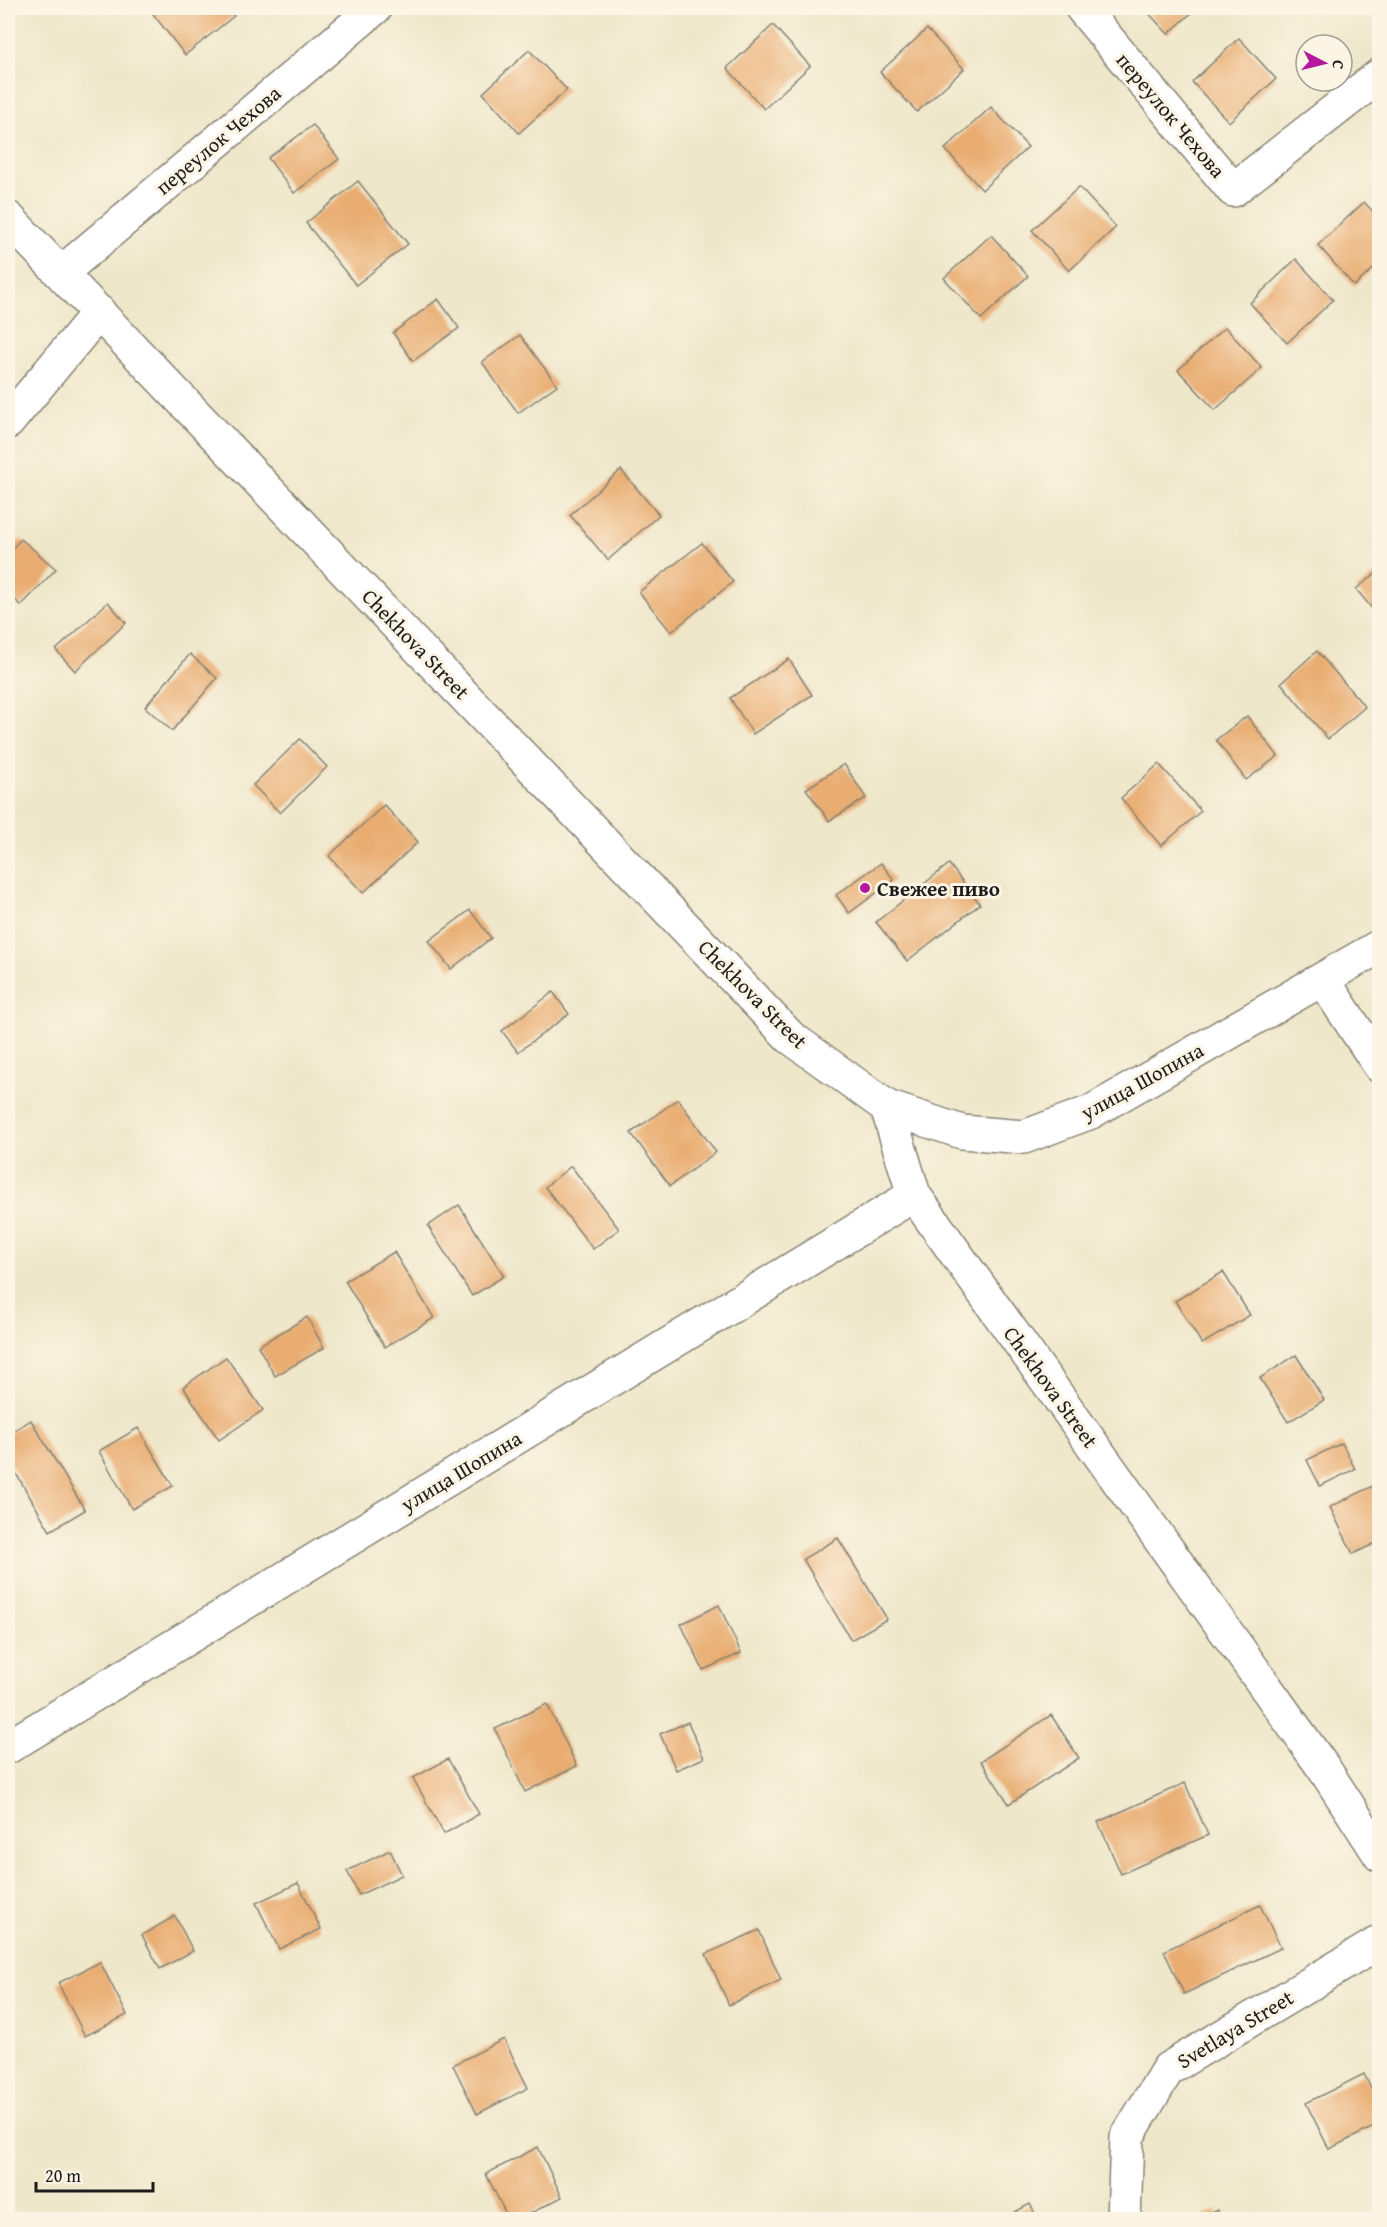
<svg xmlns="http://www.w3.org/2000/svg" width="1387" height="2227" viewBox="0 0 1387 2227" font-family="'Gentium Book Plus',serif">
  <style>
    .building { fill: #e9ad72 }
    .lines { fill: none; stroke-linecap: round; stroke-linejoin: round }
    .minor-casing { stroke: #868273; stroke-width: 36 }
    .major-casing { stroke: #868273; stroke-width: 36 }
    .minor { stroke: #fff; stroke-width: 33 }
    .major { stroke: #fff; stroke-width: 33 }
    .poi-dot { fill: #b5179e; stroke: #fcf5e5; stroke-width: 2 }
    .labels { text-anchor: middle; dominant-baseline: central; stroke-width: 6; stroke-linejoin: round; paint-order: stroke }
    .street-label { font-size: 21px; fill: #1c1c1c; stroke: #fcf5e5 }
    .poi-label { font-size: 21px; font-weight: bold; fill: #1c1c1c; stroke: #fcf5e5; text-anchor: start }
  </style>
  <rect width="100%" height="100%" fill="#fcf5e5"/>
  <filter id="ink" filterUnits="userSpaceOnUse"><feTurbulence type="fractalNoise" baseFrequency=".0167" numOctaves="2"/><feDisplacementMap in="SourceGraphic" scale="12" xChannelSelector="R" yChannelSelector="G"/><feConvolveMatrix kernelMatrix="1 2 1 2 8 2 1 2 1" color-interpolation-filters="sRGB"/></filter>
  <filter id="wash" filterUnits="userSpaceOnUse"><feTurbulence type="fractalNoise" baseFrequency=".008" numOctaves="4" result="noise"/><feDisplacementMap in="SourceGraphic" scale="24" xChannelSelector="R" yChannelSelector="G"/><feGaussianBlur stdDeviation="1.35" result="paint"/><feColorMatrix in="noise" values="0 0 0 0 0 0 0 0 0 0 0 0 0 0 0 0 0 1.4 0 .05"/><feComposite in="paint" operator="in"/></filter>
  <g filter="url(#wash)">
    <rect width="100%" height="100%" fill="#efe7ca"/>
    <g id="blocks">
      <g class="building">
        <path d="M162,8H227L234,16L185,55L153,14Z"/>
        <path d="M1144,8H1197L1168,34Z"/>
        <path d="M773,25L810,66L764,109L727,68Z"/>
        <path d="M927,29L964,69L917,112L880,72Z"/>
        <path d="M1239,38L1276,79L1229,122L1192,82Z"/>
        <path d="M529,50L567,90L519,133L483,93Z"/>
        <path d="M991,107L1028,147L982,190L945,149Z"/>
        <path d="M313,125L339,159L294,193L268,158Z"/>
        <path d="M358,181L408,244L356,285L306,223Z"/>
        <path d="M1079,187L1116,227L1069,271L1032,230Z"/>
        <path d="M1364,202L1380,219V263L1354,286L1318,245Z"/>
        <path d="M991,235L1028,276L981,319L944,278Z"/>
        <path d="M1296,259L1333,300L1287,343L1250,303Z"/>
        <path d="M438,299L459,328L413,361L393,333Z"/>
        <path d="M1225,327L1262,368L1215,410L1178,370Z"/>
        <path d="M520,335L557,385L518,413L482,362Z"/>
        <path d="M621,470L659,515L608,560L570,515Z"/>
        <path d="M21,539L56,569L21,606L8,592V553Z"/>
        <path d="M702,543L733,582L671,632L639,592Z"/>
        <path d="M1380,570V618L1356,589Z"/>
        <path d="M108,602L126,623L75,671L56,650Z"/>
        <path d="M1317,651L1365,707L1328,739L1281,683Z"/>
        <path d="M190,654L217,678L172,731L145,707Z"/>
        <path d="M789,659L812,695L753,734L730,698Z"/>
        <path d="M1247,716L1278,756L1246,780L1216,740Z"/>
        <path d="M300,739L327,767L280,813L253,785Z"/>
        <path d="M844,764L866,798L829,821L806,789Z"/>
        <path d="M1159,764L1201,811L1161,846L1121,798Z"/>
        <path d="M384,805L418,842L363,893L329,856Z"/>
        <path d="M881,863L894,880L849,913L836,895Z"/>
        <path d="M949,864L980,904L907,961L876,922Z"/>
        <path d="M470,910L491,938L451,969L429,941Z"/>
        <path d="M553,992L569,1014L518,1052L502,1031Z"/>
        <path d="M678,1099L716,1152L670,1186L631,1133Z"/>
        <path d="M571,1166L619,1229L593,1249L545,1187Z"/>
        <path d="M459,1205L504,1276L472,1296L428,1226Z"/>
        <path d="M394,1252L434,1318L385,1347L345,1281Z"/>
        <path d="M1223,1272L1250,1315L1202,1344L1175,1301Z"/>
        <path d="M307,1317L324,1348L275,1376L258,1346Z"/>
        <path d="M1296,1355L1324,1400L1288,1422L1260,1378Z"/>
        <path d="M226,1357L263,1410L219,1440L183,1387Z"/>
        <path d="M31,1420L85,1510L50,1531L8,1460V1434Z"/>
        <path d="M138,1428L173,1486L132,1509L99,1451Z"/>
        <path d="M1342,1443L1355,1469L1320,1486L1307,1460Z"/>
        <path d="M1377,1484L1380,1489V1541L1353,1554L1330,1507Z"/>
        <path d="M838,1538L887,1619L851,1640L803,1559Z"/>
        <path d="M719,1605L741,1653L703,1670L681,1624Z"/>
        <path d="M547,1704L577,1766L525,1792L495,1729Z"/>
        <path d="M1051,1715L1079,1758L1009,1804L981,1761Z"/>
        <path d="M688,1722L704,1758L676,1770L660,1734Z"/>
        <path d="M448,1759L479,1814L444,1834L413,1778Z"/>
        <path d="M1185,1783L1208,1835L1121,1874L1098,1822Z"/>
        <path d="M390,1850L402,1875L359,1895L347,1871Z"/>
        <path d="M298,1883L321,1929L279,1949L256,1903Z"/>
        <path d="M1260,1905L1281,1948L1184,1994L1164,1951Z"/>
        <path d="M175,1916L193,1951L160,1969L142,1935Z"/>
        <path d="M759,1930L781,1980L729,2005L706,1954Z"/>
        <path d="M100,1962L127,2015L85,2036L58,1983Z"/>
        <path d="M504,2039L528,2088L477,2114L453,2065Z"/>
        <path d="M1364,2074L1380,2107V2124L1329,2149L1306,2103Z"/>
        <path d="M538,2147L562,2197L518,2220H509L486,2174Z"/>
        <path d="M1030,2204L1038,2220H1000Z"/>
        <path d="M1217,2210L1221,2220H1196Z"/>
      </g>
    </g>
  </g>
  <g filter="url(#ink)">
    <use href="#blocks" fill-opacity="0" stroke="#868273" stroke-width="1.5"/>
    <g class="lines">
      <g class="minor-casing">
        <g id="minor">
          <path d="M1082,8L1233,190L1380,75"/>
          <path d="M61,273L375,8"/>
          <path d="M8,422L99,312"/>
          <path d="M1323,980L1380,1066"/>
          <path d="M887,1107L914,1195L1325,1770L1380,1855"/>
          <path d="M8,1747L914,1195"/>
          <path d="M1124,2220L1127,2137L1168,2069L1380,1942"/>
        </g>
      </g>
      <g class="major-casing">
        <path id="major" d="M8,218L790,1037L887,1107L962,1132L1024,1137L1091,1112L1380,946"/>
      </g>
      <use href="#minor" class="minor"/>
      <use href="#major" class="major"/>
    </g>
  </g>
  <circle class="poi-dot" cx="865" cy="888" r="6"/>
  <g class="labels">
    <g class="street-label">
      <text transform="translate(1171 115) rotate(50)">переулок Чехова</text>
      <text transform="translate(218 140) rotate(-40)">переулок Чехова</text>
      <text transform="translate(416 644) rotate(46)">Chekhova Street</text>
      <text transform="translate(753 994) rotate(45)">Chekhova Street</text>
      <text transform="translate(1142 1081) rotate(-29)">улица Шопина</text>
      <text transform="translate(1051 1387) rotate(54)">Chekhova Street</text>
      <text transform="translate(461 1471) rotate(-31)">улица Шопина</text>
      <text transform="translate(1235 2029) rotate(-31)">Svetlaya Street</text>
    </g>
    <g class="poi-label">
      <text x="877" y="888">Свежее пиво</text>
    </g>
  </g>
  <rect width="1387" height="2227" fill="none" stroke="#fcf5e5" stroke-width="30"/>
  <g transform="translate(1324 63) rotate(97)"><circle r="28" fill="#fcf5e5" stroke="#a29e95" stroke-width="1.5"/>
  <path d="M0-4.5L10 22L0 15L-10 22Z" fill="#b5179e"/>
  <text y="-9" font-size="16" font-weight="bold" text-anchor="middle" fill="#1c1c1c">С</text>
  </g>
  <path d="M36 2182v9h117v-9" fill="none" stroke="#1c1c1c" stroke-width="3"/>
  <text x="45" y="2182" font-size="18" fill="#1c1c1c" stroke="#fcf5e5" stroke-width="4.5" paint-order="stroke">20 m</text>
</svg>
